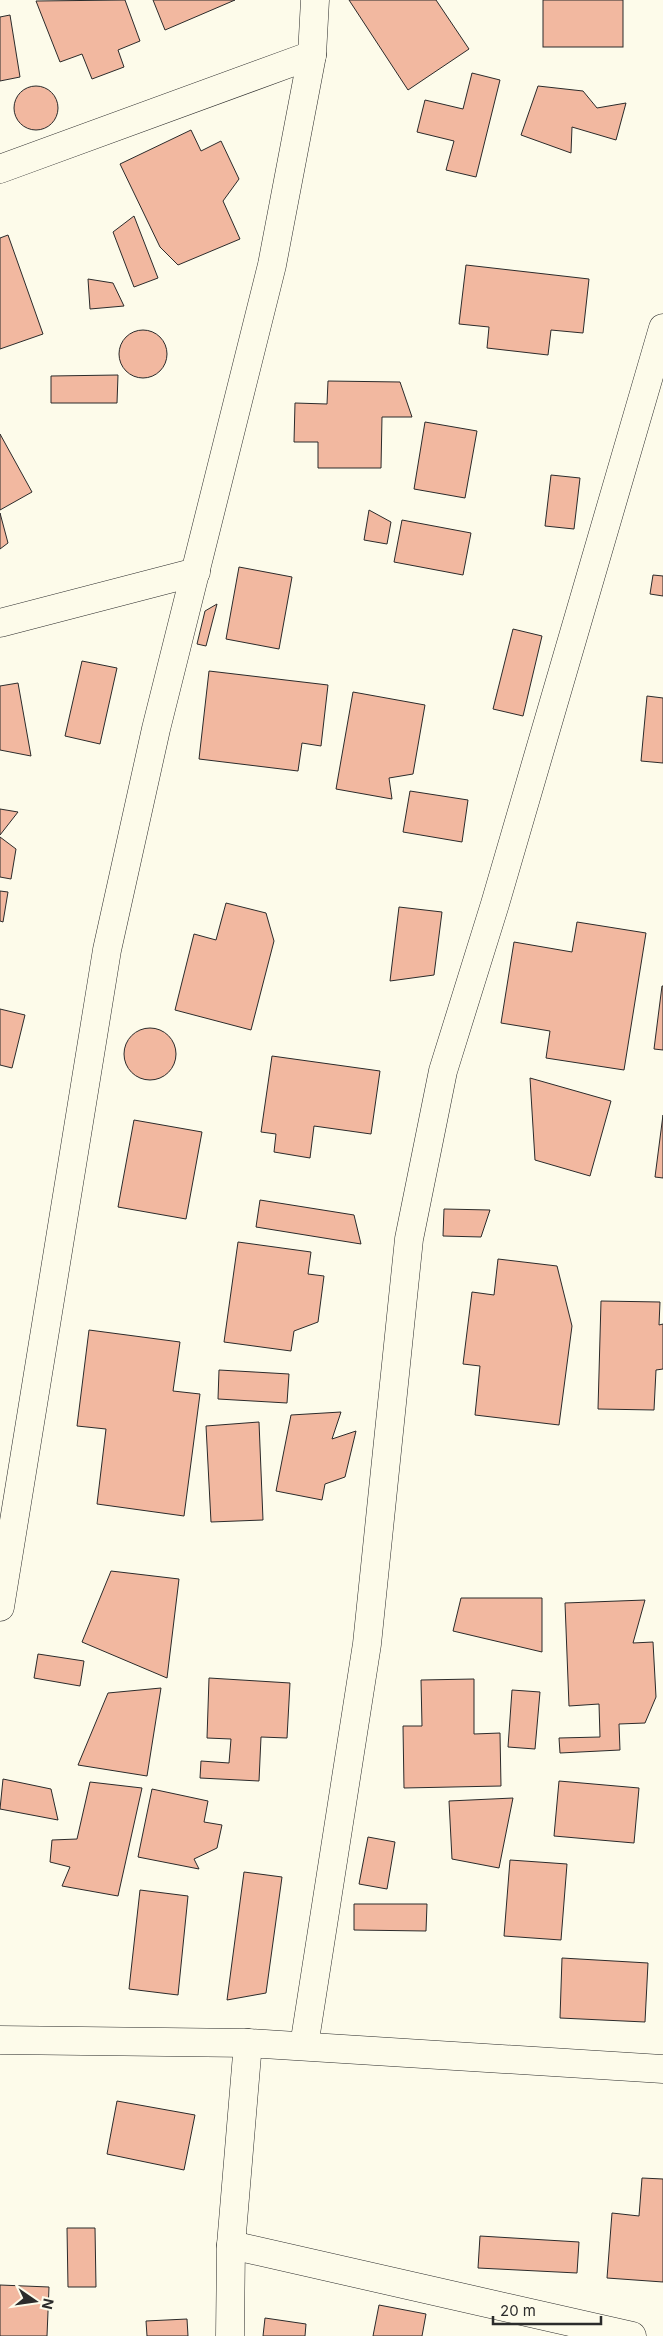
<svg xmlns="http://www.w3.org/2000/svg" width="663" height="2336" viewBox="0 0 663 2336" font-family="Inter,sans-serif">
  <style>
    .building { fill: #f2b8a0; stroke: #2b2b2b }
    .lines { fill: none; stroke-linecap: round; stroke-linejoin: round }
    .street-casing { stroke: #2b2b2b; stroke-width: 29 }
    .street { stroke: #fdfbea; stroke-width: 28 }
  </style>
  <rect width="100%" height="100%" fill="#fdfbea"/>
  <g class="building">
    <path d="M125,0L140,41L118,50L124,67L92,79L82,54L60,62L36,1Z"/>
    <path d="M153,0H235L165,30Z"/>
    <path d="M349,0H436L469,49L408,90Z"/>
    <rect x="543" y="0" width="80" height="47"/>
    <path d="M10,15L20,77L0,81V17Z"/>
    <path d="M472,73L500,80L476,177L446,170L454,141L417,132L425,100L463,109Z"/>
    <circle cx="36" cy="108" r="22"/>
    <path d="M538,86L583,91L597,108L626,103L616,140L572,127L571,153L521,135Z"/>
    <path d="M191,130L201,151L221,141L239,179L223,201L240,239L178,265L160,247L120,164Z"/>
    <path d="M134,216L158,278L134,287L113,232Z"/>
    <path d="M8,235L43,334L0,349V238Z"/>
    <path d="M466,265L589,279L583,333L551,330L548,355L487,348L489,327L459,324Z"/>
    <path d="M88,279L113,283L124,306L90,309Z"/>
    <circle cx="143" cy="354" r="24"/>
    <path d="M118,375L117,403H51V376Z"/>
    <path d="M328,381L400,382L412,417H382L381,468H318V442H294L295,403L327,404Z"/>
    <path d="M425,422L477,431L465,498L414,489Z"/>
    <path d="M0,434L32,492L0,510Z"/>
    <path d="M551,475L580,478L574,529L545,526Z"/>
    <path d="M369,510L391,522L387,544L364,540Z"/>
    <path d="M0,513L8,543L0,549Z"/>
    <path d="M402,520L471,533L463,575L394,562Z"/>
    <path d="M239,567L292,577L279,649L226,639Z"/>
    <path d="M653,575L663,576V596L650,594Z"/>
    <path d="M217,604L206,646L197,644L205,611Z"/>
    <path d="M513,629L542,636L523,716L493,709Z"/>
    <path d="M82,661L117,668L100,744L65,736Z"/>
    <path d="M209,671L328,685L321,746L302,743L298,771L199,759Z"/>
    <path d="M18,683L31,756L0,750V686Z"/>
    <path d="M353,692L425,705L413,774L389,778L392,799L336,789Z"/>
    <path d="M647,696L663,698V763L641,761Z"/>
    <path d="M410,791L468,800L462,842L403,832Z"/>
    <path d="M0,809L18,812L0,835Z"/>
    <path d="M0,837L16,849L11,879L0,877Z"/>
    <path d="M0,891L8,892L3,922L0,921Z"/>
    <path d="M226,903L266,913L274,941L251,1030L175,1010L194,934L216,940Z"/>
    <path d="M399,907L442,912L434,975L390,981Z"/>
    <path d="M577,922L646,933L624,1070L546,1058L550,1031L501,1023L514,942L572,952Z"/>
    <path d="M662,986H663V1050L654,1049Z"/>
    <path d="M0,1009L25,1015L12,1068L0,1065Z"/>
    <circle cx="150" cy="1054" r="26"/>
    <path d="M272,1056L380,1071L371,1134L314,1126L310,1158L274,1152L276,1134L261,1132Z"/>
    <path d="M530,1078L611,1101L590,1176L535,1160Z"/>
    <path d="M663,1115V1178L655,1177Z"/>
    <path d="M134,1120L202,1132L186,1219L118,1207Z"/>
    <path d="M260,1200L354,1215L361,1244L256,1227Z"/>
    <path d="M444,1209L490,1210L481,1237L443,1236Z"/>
    <path d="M238,1242L311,1252L308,1274L324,1276L318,1322L294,1331L291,1351L224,1342Z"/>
    <path d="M498,1259L557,1266L572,1326L559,1425L475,1415L480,1366L463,1364L472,1292L494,1295Z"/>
    <path d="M601,1301L660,1302L659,1325L663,1324V1369L656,1370L654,1410L598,1409Z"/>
    <path d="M89,1330L180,1342L173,1391L200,1394L184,1516L97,1504L106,1429L77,1426Z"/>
    <path d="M219,1370L289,1374L287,1403L218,1399Z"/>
    <path d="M341,1412L332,1439L356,1431L345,1477L325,1484L322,1500L276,1491L291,1415Z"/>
    <path d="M259,1422L263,1520L211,1522L206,1426Z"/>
    <path d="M111,1571L179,1579L167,1678L82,1642Z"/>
    <path d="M461,1598H542V1652L453,1631Z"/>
    <path d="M645,1600L633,1643L653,1642L656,1697L645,1723L619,1724L620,1750L560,1753L559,1738L600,1737L599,1704L569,1706L565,1603Z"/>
    <path d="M38,1654L84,1661L80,1686L34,1678Z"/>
    <path d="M209,1678L290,1683L287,1738L261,1737L259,1781L200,1778L201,1761L229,1763L231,1739L207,1738Z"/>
    <path d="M474,1679V1734L500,1733L501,1786L404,1788L403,1726H422L421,1680Z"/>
    <path d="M161,1688L147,1776L78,1765L108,1693Z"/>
    <path d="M512,1690L540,1692L535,1749L508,1747Z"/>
    <path d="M3,1779L51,1789L58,1820L0,1809Z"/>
    <path d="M559,1781L639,1788L634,1843L554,1836Z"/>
    <path d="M90,1782L142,1788L118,1896L62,1886L70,1867L50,1862L52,1840L77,1839Z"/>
    <path d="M152,1789L208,1801L204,1822L222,1825L217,1848L194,1859L199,1869L138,1857Z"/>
    <path d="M513,1798L499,1868L452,1859L449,1801Z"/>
    <path d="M368,1837L395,1842L387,1889L359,1884Z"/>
    <path d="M510,1860L567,1864L561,1940L504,1936Z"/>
    <path d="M244,1872L282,1877L266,1993L227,2000Z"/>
    <path d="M140,1890L188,1896L178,1995L129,1989Z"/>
    <path d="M354,1904H427L426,1931L354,1930Z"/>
    <path d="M562,1958L648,1963L645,2022L560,2018Z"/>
    <path d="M117,2101L195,2115L184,2170L107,2154Z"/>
    <path d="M642,2178L663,2179V2282L607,2278L612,2213L639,2216Z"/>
    <path d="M67,2228H95L96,2287H68Z"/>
    <path d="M480,2236L579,2242L577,2273L478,2268Z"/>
    <path d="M0,2285L49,2287L47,2336H0Z"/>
    <path d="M379,2305L426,2314L422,2336H373Z"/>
    <path d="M265,2318L306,2324L305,2336H263Z"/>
    <path d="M187,2319L188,2336H147L146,2321Z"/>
  </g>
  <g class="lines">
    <g class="street-casing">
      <g id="street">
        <path d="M0,169L312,55"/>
        <path d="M0,623L196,572"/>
        <path d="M0,1607L107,950L156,729L272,265L312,55L315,0"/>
        <path d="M0,2040L248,2043L663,2069"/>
        <path d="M304,2046L367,1644L409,1239L443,1071L495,904L663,328"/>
        <path d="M231,2245L632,2336"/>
        <path d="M230,2336L231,2245L248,2043"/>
      </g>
    </g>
    <use href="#street" class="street"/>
  </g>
  <g transform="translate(35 2301) rotate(103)" stroke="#fdfbea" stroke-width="4" paint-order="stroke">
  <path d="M0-4L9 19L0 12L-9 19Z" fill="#2b2b2b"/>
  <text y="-8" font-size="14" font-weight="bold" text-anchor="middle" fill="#2b2b2b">N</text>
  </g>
  <path d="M493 2316v8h108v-8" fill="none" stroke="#2b2b2b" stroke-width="2.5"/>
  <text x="500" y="2316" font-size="15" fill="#2b2b2b" stroke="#fdfbea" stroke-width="4" paint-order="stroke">20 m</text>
</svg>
